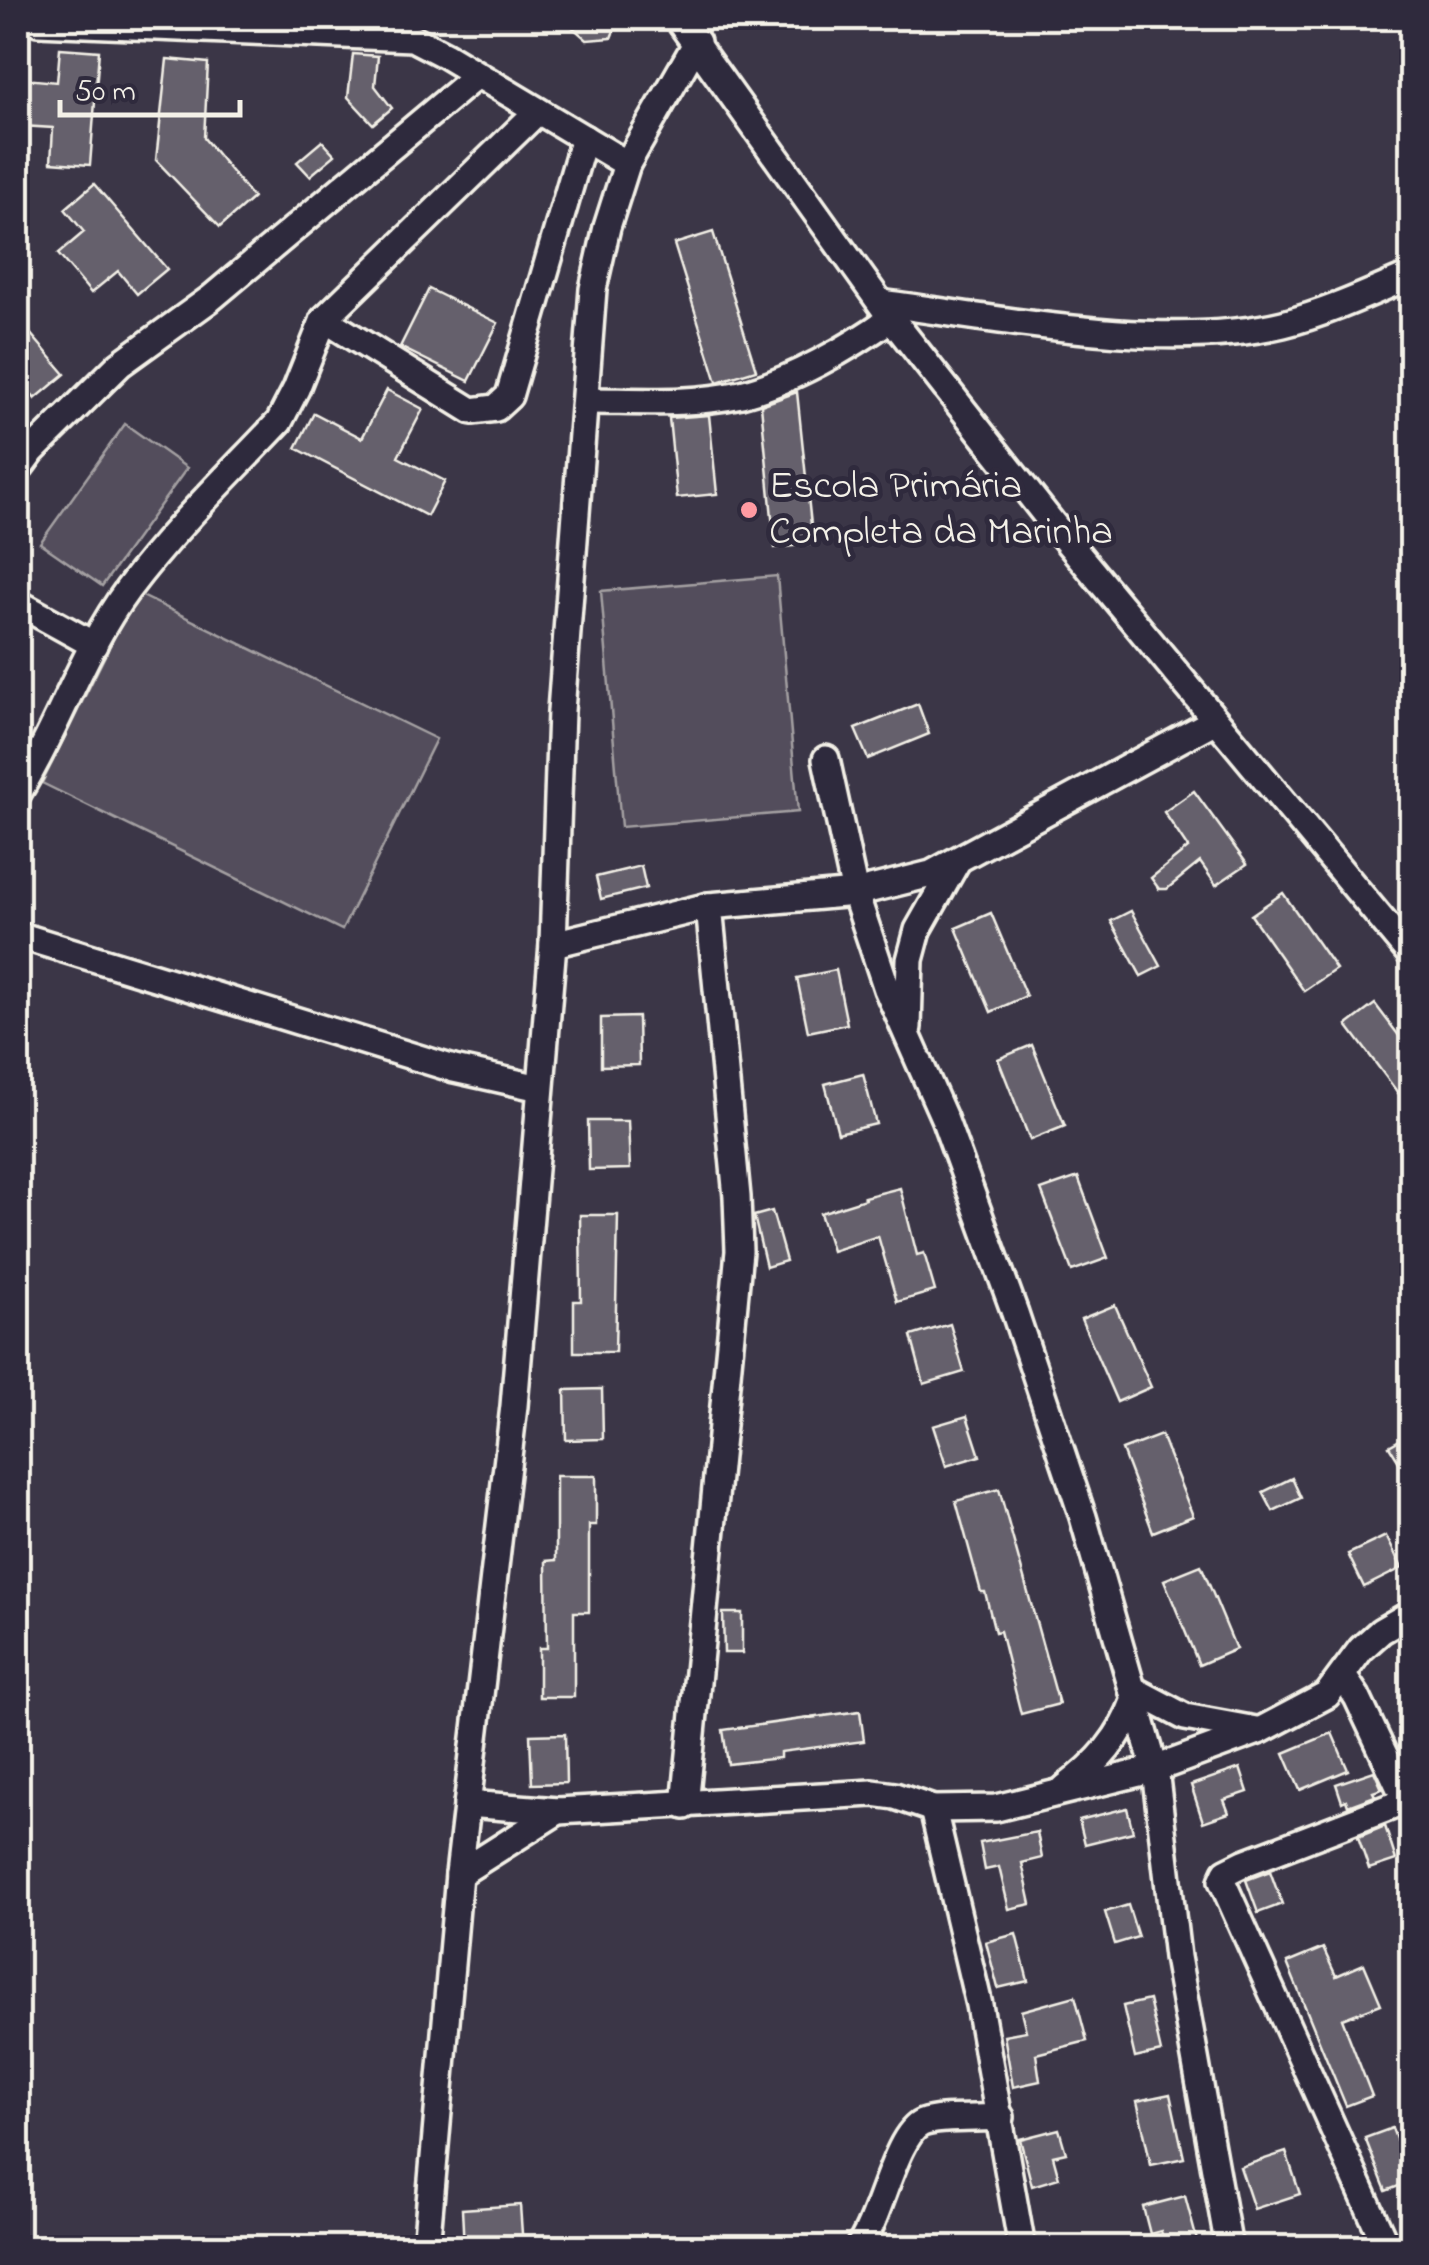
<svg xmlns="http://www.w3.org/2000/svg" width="1429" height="2265" viewBox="0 0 1429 2265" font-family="'Indie Flower',sans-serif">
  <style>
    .green { fill: #534e5c; stroke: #a4a0a2; stroke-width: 2.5 }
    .building { fill: #65616c; stroke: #f4f1e8; stroke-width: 2.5 }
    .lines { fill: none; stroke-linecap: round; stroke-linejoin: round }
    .minor-casing { stroke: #f4f1e8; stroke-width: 32 }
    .minor { stroke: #2f2a3d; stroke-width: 25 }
    .poi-dot { fill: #ff9aa2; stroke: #2f2a3d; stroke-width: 4 }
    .labels { text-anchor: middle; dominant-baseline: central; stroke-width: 10; stroke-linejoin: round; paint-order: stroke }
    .poi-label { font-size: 40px; fill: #f4f1e8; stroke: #2f2a3d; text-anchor: start }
  </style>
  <rect width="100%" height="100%" fill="#3b3647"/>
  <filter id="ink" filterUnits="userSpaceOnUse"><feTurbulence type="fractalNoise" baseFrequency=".01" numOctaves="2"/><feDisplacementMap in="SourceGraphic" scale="20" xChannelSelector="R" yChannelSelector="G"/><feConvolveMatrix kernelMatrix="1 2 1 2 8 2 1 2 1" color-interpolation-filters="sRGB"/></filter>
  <g filter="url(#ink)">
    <g class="green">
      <path d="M125,424L187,468L102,586L40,543Z"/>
      <path d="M777,576L798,812L621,827L601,591Z"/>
      <path d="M136,593L436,739L342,930L42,783Z"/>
    </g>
    <g class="building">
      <path d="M562,18H619L611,38L587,40Z"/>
      <path d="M60,48L99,51L90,165L51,162L53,128L22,126L25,79L57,82Z"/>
      <path d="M353,54L378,56L375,86L392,108L373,124L348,97Z"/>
      <path d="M167,59L208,63L204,138L253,198L220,227L156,160Z"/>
      <path d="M322,141L335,155L310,176L297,162Z"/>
      <path d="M94,184L167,269L137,294L118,271L91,293L58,254L84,232L65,209Z"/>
      <path d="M713,232L756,370L717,382L674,244Z"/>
      <path d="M429,289L498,323L469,381L400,347Z"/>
      <path d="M18,319L65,374L35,399L18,378Z"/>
      <path d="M387,390L423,409L398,457L445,481L427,516L296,448L314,413L362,438Z"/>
      <path d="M797,392L813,544L775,548L761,405Z"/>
      <path d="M709,415L717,494L677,498L669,418Z"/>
      <path d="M918,704L929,734L868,759L855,729Z"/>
      <path d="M1194,791L1247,864L1216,885L1200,862L1167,889H1159L1151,878L1188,848L1164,812Z"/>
      <path d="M641,866L646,888L601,899L596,877Z"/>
      <path d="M1283,893L1336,969L1304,991L1251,915Z"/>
      <path d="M1131,911L1161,966L1141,976L1111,921Z"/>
      <path d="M991,913L1026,996L991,1012L956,928Z"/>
      <path d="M836,970L847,1024L808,1032L797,978Z"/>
      <path d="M1375,1004L1412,1053V1083L1398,1093L1347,1025Z"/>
      <path d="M638,1017L639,1065L601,1066V1018Z"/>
      <path d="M1032,1045L1065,1126L1030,1140L998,1059Z"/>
      <path d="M863,1074L876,1124L838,1133L825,1084Z"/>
      <path d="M588,1121H628L630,1169L589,1170Z"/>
      <path d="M1078,1177L1108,1258L1072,1271L1041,1190Z"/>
      <path d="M900,1188L917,1255L924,1253L935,1291L897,1302L878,1236L832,1251L820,1213L865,1199L864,1197Z"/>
      <path d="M772,1211L786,1261L766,1267L754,1216Z"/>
      <path d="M580,1215H618L615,1352H574V1301H581Z"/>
      <path d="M1115,1305L1151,1387L1117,1402L1081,1319Z"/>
      <path d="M950,1324L964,1372L924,1384L911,1336Z"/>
      <path d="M602,1389L603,1439L566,1440L565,1390Z"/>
      <path d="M967,1416L980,1456L946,1466L933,1426Z"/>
      <path d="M1412,1433V1483L1389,1446Z"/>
      <path d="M1161,1435L1193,1516L1153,1532L1122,1450Z"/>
      <path d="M556,1476H596V1525H589V1612H574V1697H539V1648H547L546,1561L556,1560Z"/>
      <path d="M1292,1478L1301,1498L1273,1511L1263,1492Z"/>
      <path d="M999,1489L1059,1704L1021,1714L1000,1631L995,1632L985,1592H981L956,1501Z"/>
      <path d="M1386,1536L1402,1568L1364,1587L1348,1554Z"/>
      <path d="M1201,1565L1236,1649L1199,1665L1164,1580Z"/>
      <path d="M723,1613H742V1653H724Z"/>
      <path d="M860,1711L864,1741L780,1752V1758L728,1764L723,1730Z"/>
      <path d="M1332,1733L1348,1770L1300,1790L1284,1753Z"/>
      <path d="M565,1734L566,1783L532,1784L530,1735Z"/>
      <path d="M1240,1768L1248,1792L1224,1800L1229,1813L1203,1822L1191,1785Z"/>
      <path d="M1374,1771L1382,1789L1373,1792L1375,1796L1348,1806L1346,1800L1342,1802L1336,1784Z"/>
      <path d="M1127,1808L1133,1832L1085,1844L1079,1820Z"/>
      <path d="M1385,1826L1396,1860L1369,1869L1358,1837Z"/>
      <path d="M1037,1832L1042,1858L1022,1863L1031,1904L1009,1909L999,1867L985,1870L980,1843Z"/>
      <path d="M1270,1871L1282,1904L1258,1913L1246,1880Z"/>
      <path d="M1128,1905L1138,1937L1115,1944L1105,1912Z"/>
      <path d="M1016,1934L1028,1981L998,1988L986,1942Z"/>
      <path d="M1323,1948L1336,1976L1364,1964L1381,2004L1342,2019L1372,2096L1346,2106L1287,1963Z"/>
      <path d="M1075,1996L1087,2041L1036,2054L1040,2081L1013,2087L1004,2035L1026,2031L1021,2011Z"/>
      <path d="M1149,2000L1161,2052L1135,2058L1123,2006Z"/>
      <path d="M1170,2094L1184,2158L1151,2165L1137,2101Z"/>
      <path d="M1392,2128L1412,2181L1386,2191L1365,2138Z"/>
      <path d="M1059,2129L1066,2153L1053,2156L1059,2178L1032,2186L1020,2139Z"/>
      <path d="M1286,2152L1300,2194L1254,2209L1240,2167Z"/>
      <path d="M1185,2196L1199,2248H1166L1161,2231L1150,2234L1143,2207Z"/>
      <path d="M520,2205L523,2248H464L462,2209Z"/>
    </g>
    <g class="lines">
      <g class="minor-casing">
        <g id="minor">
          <path d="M26,18L38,22L412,38L445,55L627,164"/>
          <path d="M677,18L891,318L1056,528L1412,956"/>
          <path d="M881,303C999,319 1168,352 1283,324C1327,313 1370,293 1412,275"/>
          <path d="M324,319L472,411L496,408L509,396L584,138"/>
          <path d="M587,401C638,401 691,405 741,394C790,382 851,347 891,318"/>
          <path d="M18,470L32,451L120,364L210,299L476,76"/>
          <path d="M18,603L94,645"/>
          <path d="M826,759L855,893L887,989L944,1118L1015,1313L1083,1517L1155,1769L1177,1957L1229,2248"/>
          <path d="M18,793C59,727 82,651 128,589C173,529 228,476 279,422L296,389L324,319L538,111"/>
          <path d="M18,935L454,1069L540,1088"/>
          <path d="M553,944L709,906L855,893L931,874L1214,721"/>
          <path d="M908,1027L910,960L918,930L956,863"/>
          <path d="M1343,1676L1357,1697L1412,1814"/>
          <path d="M1132,1689L1185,1717L1256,1730"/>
          <path d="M1065,1788C1098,1763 1121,1738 1135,1699"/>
          <path d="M467,1804L558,1811L873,1793L895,1796L933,1809L996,1808L1155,1769L1261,1730L1327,1695L1361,1649L1381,1631L1412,1613"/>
          <path d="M685,1806L739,1251L737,1197L709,906"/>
          <path d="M933,1809L979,2005L1022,2248"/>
          <path d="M459,1874L558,1811"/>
          <path d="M426,2248L459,1874L514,1406L553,944L561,711L593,289L607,227L627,164L697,42"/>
          <path d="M858,2248C880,2220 895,2135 922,2123C940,2116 980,2119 1001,2117"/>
          <path d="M1387,2248L1222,1881L1226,1872L1244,1863L1406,1801"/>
        </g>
      </g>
      <use href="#minor" class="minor"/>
    </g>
  </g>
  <circle class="poi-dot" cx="749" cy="510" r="10"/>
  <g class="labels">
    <g class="poi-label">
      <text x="769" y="487">Escola Primária<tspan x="769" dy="46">Completa da Marinha</tspan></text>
    </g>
  </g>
  <rect width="1429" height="2265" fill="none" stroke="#2f2a3d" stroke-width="60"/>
  <rect x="30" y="30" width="1369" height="2205" fill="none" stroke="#f4f1e8" stroke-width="4" filter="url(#ink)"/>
  <path d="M60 100v15h180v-15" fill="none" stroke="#f4f1e8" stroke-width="5"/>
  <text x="75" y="100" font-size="30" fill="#f4f1e8" stroke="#2f2a3d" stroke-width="8" paint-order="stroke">50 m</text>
</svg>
